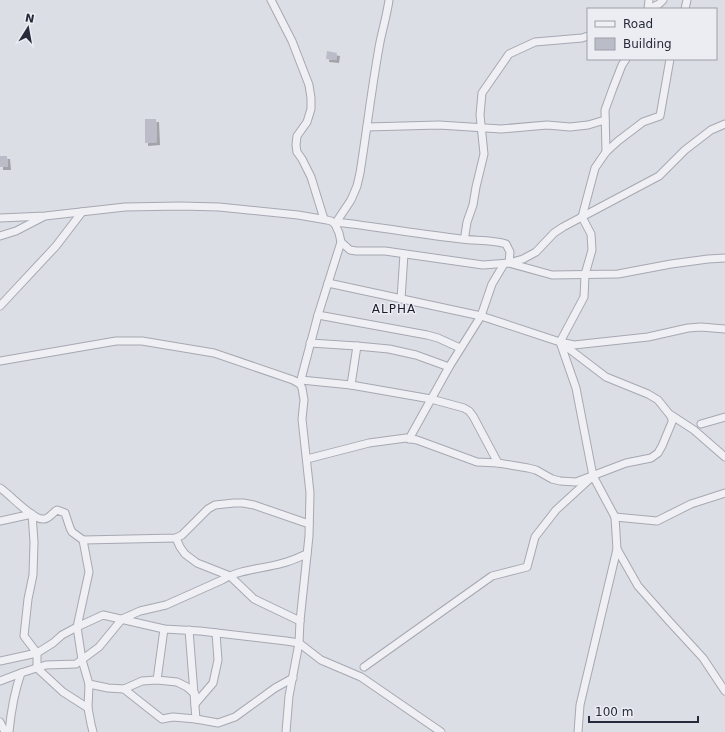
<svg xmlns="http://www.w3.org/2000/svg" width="725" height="732" viewBox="0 0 725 732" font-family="'DejaVu Sans',sans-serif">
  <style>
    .building { fill: #babcc7; filter: url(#shadow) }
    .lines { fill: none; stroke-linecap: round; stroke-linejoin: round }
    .street-casing { stroke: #a6a8b2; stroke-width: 9 }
    .street { stroke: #efeff4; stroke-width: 7 }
    .labels { text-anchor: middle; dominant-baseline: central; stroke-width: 3; stroke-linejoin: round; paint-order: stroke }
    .quarter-label { font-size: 12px; letter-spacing: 1px; fill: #1a1b2b; stroke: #ebedf3 }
  </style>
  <defs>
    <filter id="shadow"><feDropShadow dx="3" dy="3" stdDeviation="0" flood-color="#0004"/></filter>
  </defs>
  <rect width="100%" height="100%" fill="#dcdee5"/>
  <g class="building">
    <path d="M327,51L337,53L336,60L326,59Z"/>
    <path d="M145,119H156L157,142L145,143Z"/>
    <path d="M0,156H7L8,167H0Z"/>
  </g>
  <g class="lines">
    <g class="street-casing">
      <g id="street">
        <path d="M271,0L292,41L309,85L311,98V109L307,122L297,136L296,145L297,152L302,159L311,177L324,219"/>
        <path d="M648,9L649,0"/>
        <path d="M649,9L659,4L663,0"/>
        <path d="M685,9L687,0"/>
        <path d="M367,127L439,125L501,129L547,125L570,127L588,125L605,120"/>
        <path d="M606,152L605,110L613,88L622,65L626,59"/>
        <path d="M0,218L45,216L125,207L181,206L219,207L298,215L327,220L331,221L335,224L339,233L341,242L350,250L356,251H385L483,265L509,263L523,259L536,252L554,233L563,227L659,176L685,150L711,130L725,124"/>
        <path d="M336,222C378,227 419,234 461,239C475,241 492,239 506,244L510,252L509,263L552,275L618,274L671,264L708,259L725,258"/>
        <path d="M335,224L351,200L357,186L360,173C367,129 372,85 380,42C383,28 387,14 389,0"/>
        <path d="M465,235L467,222L473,205L476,187L484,154L480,115L482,93L509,54L535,42L582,38L588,36"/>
        <path d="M0,236L16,231L43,217"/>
        <path d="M586,271L592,250L591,234L582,217L595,168L606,152L618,141L643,122L660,116L670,59"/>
        <path d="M328,283L481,316L560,342L574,345L648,337L688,328L701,327L725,329"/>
        <path d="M401,299L404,254"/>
        <path d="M0,306L56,246L82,212"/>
        <path d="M318,315L427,335L438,338L460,348"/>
        <path d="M310,343L357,346L389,349L416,355L449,367"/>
        <path d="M0,361L116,341H142L214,353L293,380L300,384L302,388L304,400L302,419L310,493L309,536L300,621L299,643L289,696L286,732"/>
        <path d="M301,380L351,385L431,399L464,408L469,411L473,416L498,463"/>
        <path d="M300,383L318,315L341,242"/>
        <path d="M351,385L357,346"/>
        <path d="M671,415L694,430L725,457"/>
        <path d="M701,424L725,417"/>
        <path d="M409,439L449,367L481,316L492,284L504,264"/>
        <path d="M307,459L369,443L406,438L417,440L477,462L498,463L528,468L536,470L552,479L560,481L576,482L626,463L651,458L658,453L662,446L672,422V419L670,415L658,400L648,394L606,377L560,342"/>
        <path d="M0,488C10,494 33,521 44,519C49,519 52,513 57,510L65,513L70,528L72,532L83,540L176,538L182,535L208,509L215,505L234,503H243L254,505L309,524"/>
        <path d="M615,517L657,521L691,504L725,493"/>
        <path d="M0,521L32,514L34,542L33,575L28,599L24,636L37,653V668L63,692L88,708L91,724L93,732"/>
        <path d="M176,538L180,547L185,554L197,563L230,576L254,599L300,621"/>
        <path d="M617,549L638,586L669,621L703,658L725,691"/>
        <path d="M164,629L157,680L177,682L187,687L195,694"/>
        <path d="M189,630L196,719"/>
        <path d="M0,661L37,653L53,643L62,635L77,627L89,572L83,540"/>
        <path d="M364,667L492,576L527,567L535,537L556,510L591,478"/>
        <path d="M293,678L275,688L235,717L218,723L196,719L173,717L162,719L124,689L108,688L89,684L82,660L77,627L103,615L164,629L200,631L286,641L299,643L321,660L361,677L441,732"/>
        <path d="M0,681L21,673"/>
        <path d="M124,689L142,681L157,680"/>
        <path d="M195,704L213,683L218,660L216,633"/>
        <path d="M88,708L89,684"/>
        <path d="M0,722L5,732"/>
        <path d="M9,732C11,711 14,693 21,673L46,665L76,664L99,647L122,619L140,611L166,605L222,580C240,569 263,569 283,563C292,561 299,557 307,554"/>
        <path d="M578,732L580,705L617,549L615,517L593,476L576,388L560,342L584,297L585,275"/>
      </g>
    </g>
    <use href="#street" class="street"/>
  </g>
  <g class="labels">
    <g class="quarter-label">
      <text x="394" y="309">ALPHA</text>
    </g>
  </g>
  <rect x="587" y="8" width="130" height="52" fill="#ebedf3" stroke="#9d9fa9"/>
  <rect x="595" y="21" width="20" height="6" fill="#efeff4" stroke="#9d9fa9"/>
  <text x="623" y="28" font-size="12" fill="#272a3a">Road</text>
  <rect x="595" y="38" width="20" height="12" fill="#babcc7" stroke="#9d9fa9"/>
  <text x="623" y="48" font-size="12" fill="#272a3a">Building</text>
  <g transform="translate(28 28) rotate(11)" stroke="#ebedf3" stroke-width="3" paint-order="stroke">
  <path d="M0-3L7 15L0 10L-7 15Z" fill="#272a3a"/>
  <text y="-6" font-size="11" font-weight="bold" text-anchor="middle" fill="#272a3a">N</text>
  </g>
  <path d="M589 716v6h109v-6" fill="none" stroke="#272a3a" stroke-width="2"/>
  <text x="595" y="716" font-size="12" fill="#272a3a" stroke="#ebedf3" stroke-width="3" paint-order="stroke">100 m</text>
</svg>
